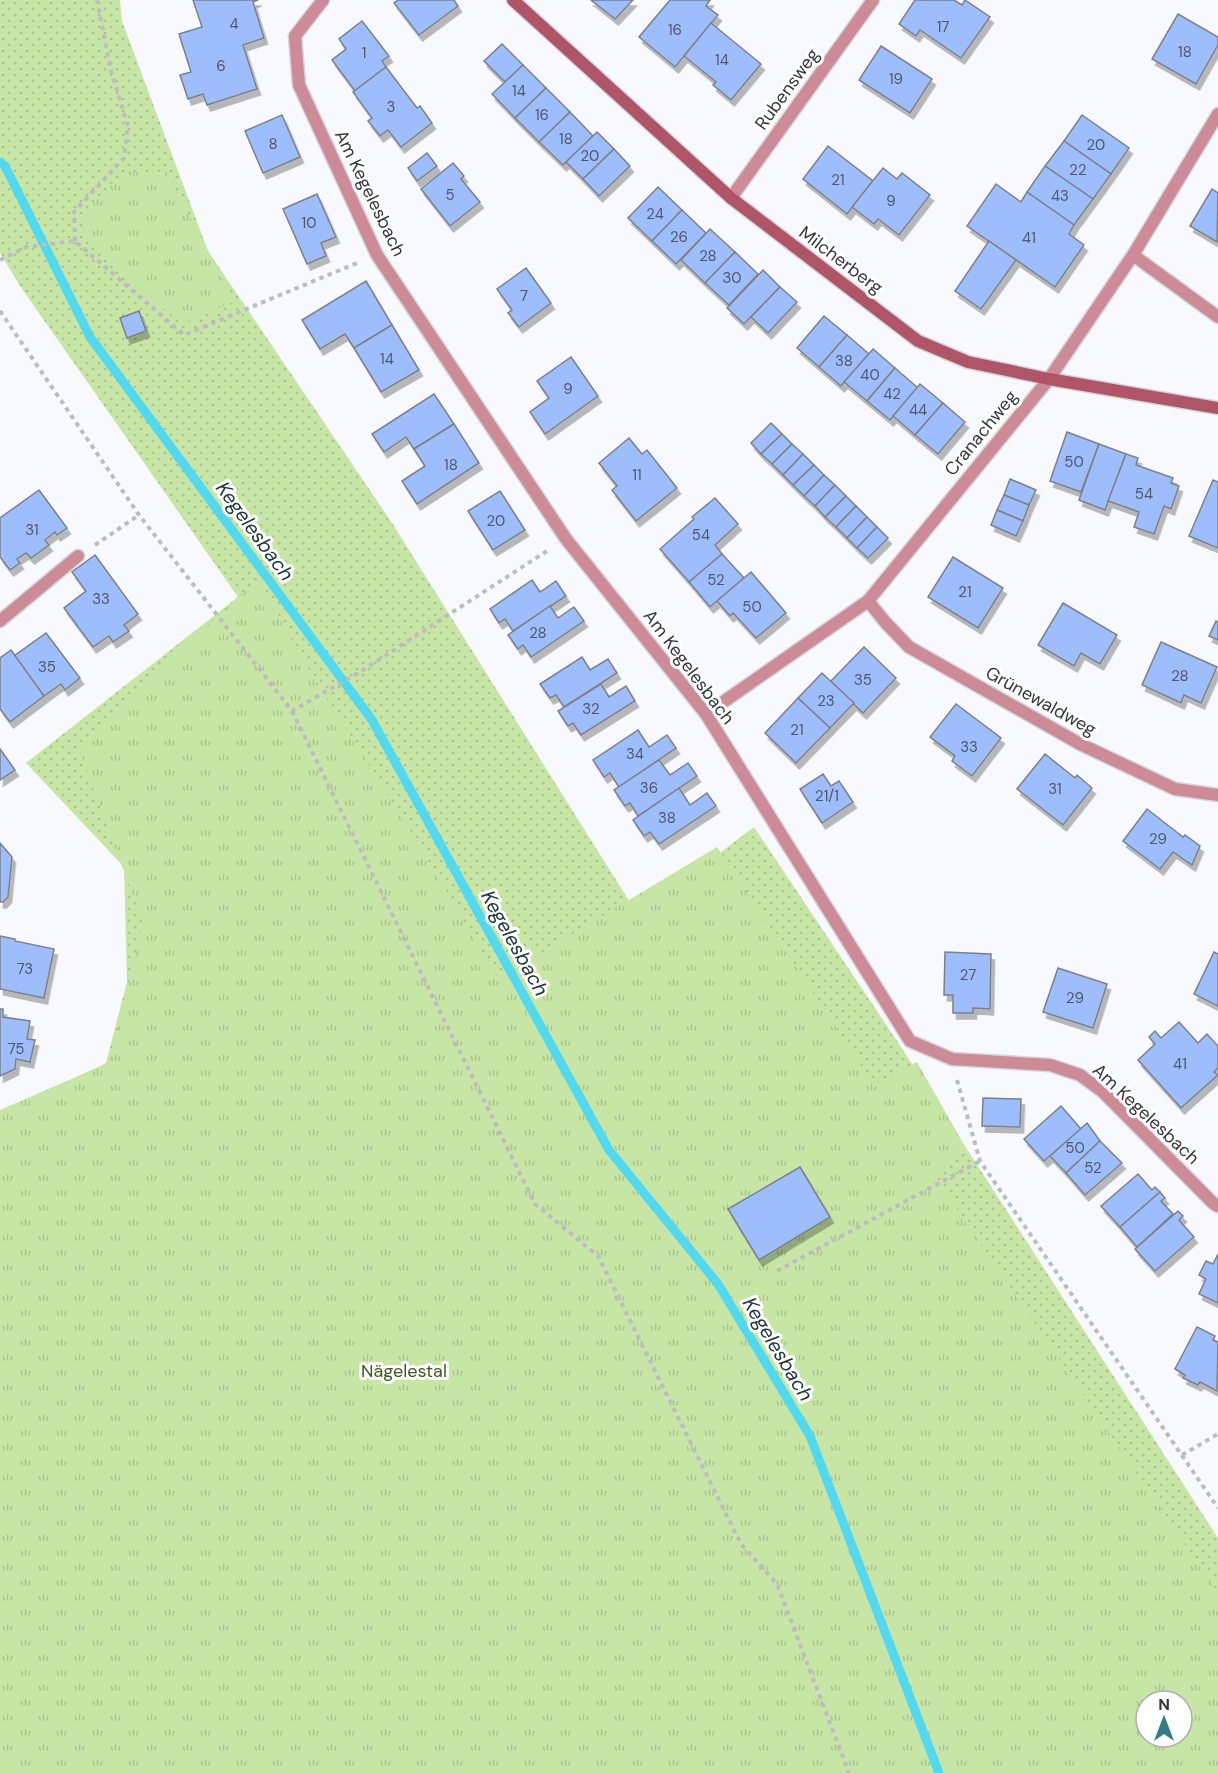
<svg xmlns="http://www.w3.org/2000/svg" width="1218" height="1773" viewBox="0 0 1218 1773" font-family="'DM Sans',sans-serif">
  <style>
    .grass { fill: url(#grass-dots); fill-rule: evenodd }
    .park { fill: url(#park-tufts); fill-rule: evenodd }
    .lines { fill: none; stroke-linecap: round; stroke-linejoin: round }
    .stream { stroke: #52d9f0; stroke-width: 9 }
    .building { fill: #9ebdfc; stroke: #7d8087; stroke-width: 1.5; filter: url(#shadow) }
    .street-casing { stroke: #d4d6db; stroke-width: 15 }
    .secondary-casing { stroke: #d4d6db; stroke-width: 15 }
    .path { stroke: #bbbdc2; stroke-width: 4; stroke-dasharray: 4.5 4.5; stroke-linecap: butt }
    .street { stroke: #cc8b96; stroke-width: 12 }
    .secondary { stroke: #b05467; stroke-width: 12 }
    .labels { text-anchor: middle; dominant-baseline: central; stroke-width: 6; stroke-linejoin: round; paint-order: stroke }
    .number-label { font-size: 15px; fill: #4e586a }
    .street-label { font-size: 18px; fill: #343639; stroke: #fff }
    .park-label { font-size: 18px; fill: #41591f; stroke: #fff }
    .water-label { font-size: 20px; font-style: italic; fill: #20373c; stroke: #fff }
  </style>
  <defs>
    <pattern id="grass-dots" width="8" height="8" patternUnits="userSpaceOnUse" patternTransform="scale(1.5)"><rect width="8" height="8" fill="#c7e5a5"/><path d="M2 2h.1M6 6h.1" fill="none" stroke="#acc58f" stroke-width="1.8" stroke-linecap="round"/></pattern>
    <pattern id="park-tufts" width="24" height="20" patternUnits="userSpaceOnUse" patternTransform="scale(1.5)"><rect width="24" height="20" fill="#c7e5a5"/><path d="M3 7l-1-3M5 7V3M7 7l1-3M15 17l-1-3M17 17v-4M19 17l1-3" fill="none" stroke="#acc58f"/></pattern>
    <filter id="shadow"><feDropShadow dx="3.5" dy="6" stdDeviation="0" flood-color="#0004"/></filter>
  </defs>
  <rect width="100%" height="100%" fill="#f7f9fe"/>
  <path class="grass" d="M0,0H120L122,21L208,251L392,523L638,915L754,827L903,1050L1218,1538V1773H791L0,1117L106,1063L127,982L124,867L26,763L238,597L20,286L0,253ZM1146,1701H1182V1737H1146Z"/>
  <g class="park">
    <path d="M125,172H166L235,301L182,324L86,240V210Z"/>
    <path d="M258,578L303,660L408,827L498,979L717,847L874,1085L917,1062L967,1150L936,1178L1218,1593V1773H0V1110L110,1062L143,923L78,747ZM1146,1701H1182V1737H1146Z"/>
  </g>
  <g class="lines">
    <path class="stream" d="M0,162L5,166L90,337L372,720L609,1150L718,1284L810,1436L939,1773"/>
  </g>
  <g class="building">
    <path d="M193,0H258L253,2L264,38L243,45L257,89L207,105L203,94L188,99L180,75L191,72L179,34L202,27Z"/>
    <path d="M398,0H454L458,6L419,35L394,3Z"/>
    <path d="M591,0H633L615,19Z"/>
    <path d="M670,0H710L706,6L718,15L675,67L639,37Z"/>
    <path d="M915,0H954L962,5L965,0L990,17L961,58L920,30L916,36L899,24Z"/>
    <path d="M1178,14L1218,37V45L1196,84L1152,59Z"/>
    <path d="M362,21L389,56L382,61L386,67L355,91L332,60L346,49L339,39Z"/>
    <path d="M711,23L761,64L731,100L713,85L716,82L684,56Z"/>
    <path d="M502,44L523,65L505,82L484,61Z"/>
    <path d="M881,46L932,79L910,113L859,80Z"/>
    <path d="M523,65L546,88L515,118L492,94Z"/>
    <path d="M386,67L417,108L420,106L432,123L401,147L388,130L380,136L368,121L372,118L353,92Z"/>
    <path d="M546,88L570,112L539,142L515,118Z"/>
    <path d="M570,112L593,136L563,165L539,142Z"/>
    <path d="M282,115L300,157L263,173L245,131Z"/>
    <path d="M1082,115L1129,148L1111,174L1064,141Z"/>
    <path d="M597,132L614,149L583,179L566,162Z"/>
    <path d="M1064,141L1111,174L1093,199L1045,166Z"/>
    <path d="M828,146L873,181L847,214L803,179Z"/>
    <path d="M614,149L630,166L599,196L583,179Z"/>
    <path d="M427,153L437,166L417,181L408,168Z"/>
    <path d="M453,163L464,176L461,179L480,202L450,226L421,189Z"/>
    <path d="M1045,166L1093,199L1074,225L1027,192Z"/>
    <path d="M883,168L897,179L902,173L930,195L899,235L878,219L874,224L852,207Z"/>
    <path d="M996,184L1021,202L1027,192L1074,225L1069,234L1084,245L1055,287L967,226Z"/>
    <path d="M658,187L682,210L652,241L628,218Z"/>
    <path d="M1212,189L1218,193L1217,242L1190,226Z"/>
    <path d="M317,194L336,237L321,243L326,256L307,264L283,209Z"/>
    <path d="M682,210L706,233L676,264L652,241Z"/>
    <path d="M710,229L735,252L705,283L681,260Z"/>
    <path d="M989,241L1016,260L981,309L955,291Z"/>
    <path d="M735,252L758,274L729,305L705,283Z"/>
    <path d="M526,268L551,303L519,327L508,313L512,310L497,289Z"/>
    <path d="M763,270L780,287L744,324L727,308Z"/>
    <path d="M366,281L392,325L354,348L345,334L320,349L302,320Z"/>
    <path d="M780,287L797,302L768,333L751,317Z"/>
    <path d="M139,311L146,331L127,338L120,318Z"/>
    <path d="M824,316L847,335L819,367L797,348Z"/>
    <path d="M392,325L419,370L381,392L354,348Z"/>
    <path d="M847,335L869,354L841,386L819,367Z"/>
    <path d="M873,349L895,368L867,401L844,382Z"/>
    <path d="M571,357L598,396L545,434L530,412L549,398L537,381Z"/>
    <path d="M895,368L918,388L890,420L867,401Z"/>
    <path d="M920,384L943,403L915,435L893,416Z"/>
    <path d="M434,394L454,424L414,449L406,437L384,452L372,434Z"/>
    <path d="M943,403L965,422L938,454L915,435Z"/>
    <path d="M771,423L782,434L761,454L751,443Z"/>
    <path d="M454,424L479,463L417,504L402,481L425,466L414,449Z"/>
    <path d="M1067,432L1099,444L1081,492L1050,481Z"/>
    <path d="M782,434L792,444L772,464L761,454Z"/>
    <path d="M629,438L642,454L647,450L677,488L636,521L612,490L617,486L599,463Z"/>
    <path d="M792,444L803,454L783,475L772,464Z"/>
    <path d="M1099,444L1126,454L1105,510L1079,500Z"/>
    <path d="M803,454L814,465L793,485L783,475Z"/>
    <path d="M1126,454L1138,458L1136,465L1173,478L1171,483L1179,486L1171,509L1164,506L1154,534L1134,527L1139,512L1108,501Z"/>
    <path d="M814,465L824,475L804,496L793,485Z"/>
    <path d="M824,475L835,485L815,506L804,496Z"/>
    <path d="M1010,479L1036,490L1029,505L1004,495Z"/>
    <path d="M1213,480L1218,482V548L1189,536Z"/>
    <path d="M835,485L846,496L825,517L815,506Z"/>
    <path d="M39,490L67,528L57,535L55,532L45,540L49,545L31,558L26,553L17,559L20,563L10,570L0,557V518Z"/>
    <path d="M500,491L525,530L493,550L468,511Z"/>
    <path d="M1004,495L1029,505L1023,521L997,510Z"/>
    <path d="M846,496L856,506L836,527L825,517Z"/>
    <path d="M715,498L738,524L715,545L722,554L689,582L660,549L694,519L692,517Z"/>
    <path d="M856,506L867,517L847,538L836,527Z"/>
    <path d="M997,510L1023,521L1016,536L991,525Z"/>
    <path d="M867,517L877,527L857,548L847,538Z"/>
    <path d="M877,527L888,538L868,558L857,548Z"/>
    <path d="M722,554L744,578L710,607L689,582Z"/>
    <path d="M95,555L138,614L124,625L129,631L113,642L109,636L93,647L64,608L86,591L72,572Z"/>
    <path d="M953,557L1003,588L978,628L928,597Z"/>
    <path d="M751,572L786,613L756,638L733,613L730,616L717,601Z"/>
    <path d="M532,580L540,592L556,581L566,596L513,631L505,619L499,623L490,609Z"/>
    <path d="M1063,603L1117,635L1100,664L1081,653L1074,666L1038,645Z"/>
    <path d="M550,606L558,618L574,607L584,621L531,657L523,645L518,649L508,635Z"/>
    <path d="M1216,621L1218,622V640L1209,636Z"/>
    <path d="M46,633L80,678L65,690L61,684L44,696L14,656Z"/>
    <path d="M1161,642L1217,667L1201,703L1184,695L1181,703L1142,685Z"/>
    <path d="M864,647L896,678L863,713L830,682Z"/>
    <path d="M11,650L44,696L10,722L0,709V658Z"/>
    <path d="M582,657L590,670L608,659L617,673L564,707L556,695L550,698L540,684Z"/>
    <path d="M822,673L854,703L830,728L798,698Z"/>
    <path d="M601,684L609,697L626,686L635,701L581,735L573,723L568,726L558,711Z"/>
    <path d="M798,698L830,728L796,763L765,733Z"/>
    <path d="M956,704L1001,738L972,776L952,761L955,756L930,737Z"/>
    <path d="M638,730L649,747L667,735L676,748L619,787L610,773L604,777L593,760Z"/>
    <path d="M0,749L15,770L0,780Z"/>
    <path d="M1045,754L1075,778L1077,775L1092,788L1063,825L1017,789Z"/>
    <path d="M659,760L670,775L688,763L697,776L638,816L630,803L625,806L614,790Z"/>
    <path d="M823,774L831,786L839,781L853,802L822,823L800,789Z"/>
    <path d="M679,788L690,805L707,793L716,806L659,844L650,832L644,836L633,820Z"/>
    <path d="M1147,809L1183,837L1185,835L1200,846L1192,865L1173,852L1160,869L1123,841Z"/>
    <path d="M0,843L12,857L8,897L3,902H0Z"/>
    <path d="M0,936L15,939V941L54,949L44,998L0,989Z"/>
    <path d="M945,952L991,954L990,1009L973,1008V1013H953V995H944Z"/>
    <path d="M1214,952L1218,954V1006L1194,994Z"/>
    <path d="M1058,968L1107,984L1093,1028L1043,1012Z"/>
    <path d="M0,1009H3V1017L30,1021L27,1039L35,1040L30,1062L16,1059L15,1069L0,1076Z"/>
    <path d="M1179,1022L1198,1043L1207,1034L1218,1046V1068L1214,1072L1218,1075L1181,1108L1138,1060L1155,1044L1149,1037L1155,1031L1161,1038Z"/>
    <path d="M983,1098L1021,1099L1020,1127L982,1126Z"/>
    <path d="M1061,1106L1081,1129L1044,1161L1024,1139Z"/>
    <path d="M1087,1123L1100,1141L1066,1173L1050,1156Z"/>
    <path d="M1100,1141L1122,1163L1085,1195L1066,1173Z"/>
    <path d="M800,1167L830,1217L759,1260L728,1209Z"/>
    <path d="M1138,1174L1152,1190L1155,1187L1160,1192L1120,1227L1101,1206Z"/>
    <path d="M1160,1192L1165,1198L1161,1201L1173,1214L1137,1247L1120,1227Z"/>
    <path d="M1178,1211L1183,1216L1179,1220L1194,1237L1155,1271L1135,1249Z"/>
    <path d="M1218,1254V1303L1199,1294L1206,1279L1199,1275L1206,1261L1213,1264Z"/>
    <path d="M1197,1327L1215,1336L1213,1340L1218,1342L1217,1391L1200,1382L1198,1385L1183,1378L1185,1375L1175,1369Z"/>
  </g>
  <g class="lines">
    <g class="street-casing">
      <g id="street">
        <path d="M323,0L295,36L299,85L377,255L566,539L706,714L910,1041L952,1059L1050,1065L1080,1075L1103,1092L1213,1203L1218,1206"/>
        <path d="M731,198L873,0"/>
        <path d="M1133,255L1218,317"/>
        <path d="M868,601L886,623L909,647L1080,744L1175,789L1218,795"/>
        <path d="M0,621L78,556"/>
        <path d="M706,714L868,601L1049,379L1133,255L1218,114"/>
      </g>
    </g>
    <g class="secondary-casing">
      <path id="secondary" d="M513,0L731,198L918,341L968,362L1049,379L1218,408"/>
    </g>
    <g class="path">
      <path d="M75,241L74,212L124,158L128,126L111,71L97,0"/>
      <path d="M0,260L26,247L75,241L184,335L357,263"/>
      <path d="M0,311L139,515L292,711L360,672L547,551"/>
      <path d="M95,545L139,515"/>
      <path d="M292,711L535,1204L598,1256L741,1544L777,1584L849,1773"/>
      <path d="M957,1080L980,1161L1218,1508"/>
      <path d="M777,1271L980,1161"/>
      <path d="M1182,1455L1218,1434"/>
    </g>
    <use href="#street" class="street"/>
    <use href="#secondary" class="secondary"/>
  </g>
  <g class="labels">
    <g class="number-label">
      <text x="234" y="24">4</text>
      <text x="943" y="27">17</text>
      <text x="675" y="30">16</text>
      <text x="1185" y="52">18</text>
      <text x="364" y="53">1</text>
      <text x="722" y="60">14</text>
      <text x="221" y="66">6</text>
      <text x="896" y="79">19</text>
      <text x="519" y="91">14</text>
      <text x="391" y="107">3</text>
      <text x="542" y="115">16</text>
      <text x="566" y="139">18</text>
      <text x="273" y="144">8</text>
      <text x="1096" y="145">20</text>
      <text x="590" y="156">20</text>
      <text x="1078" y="170">22</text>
      <text x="838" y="180">21</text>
      <text x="450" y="195">5</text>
      <text x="1060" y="196">43</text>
      <text x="891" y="201">9</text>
      <text x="655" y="214">24</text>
      <text x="309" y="223">10</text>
      <text x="679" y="237">26</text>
      <text x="1029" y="238">41</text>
      <text x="708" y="256">28</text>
      <text x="732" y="278">30</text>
      <text x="524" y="296">7</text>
      <text x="387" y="359">14</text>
      <text x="844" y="361">38</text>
      <text x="870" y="375">40</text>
      <text x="568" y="389">9</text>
      <text x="892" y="394">42</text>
      <text x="918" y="410">44</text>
      <text x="1074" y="462">50</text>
      <text x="451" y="465">18</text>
      <text x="637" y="475">11</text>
      <text x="1144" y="494">54</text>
      <text x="496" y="521">20</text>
      <text x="32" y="530">31</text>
      <text x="701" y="535">54</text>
      <text x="716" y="580">52</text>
      <text x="965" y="592">21</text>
      <text x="101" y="599">33</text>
      <text x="752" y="607">50</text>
      <text x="538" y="633">28</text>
      <text x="47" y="667">35</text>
      <text x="1180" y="676">28</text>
      <text x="863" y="680">35</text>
      <text x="826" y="701">23</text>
      <text x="591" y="709">32</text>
      <text x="797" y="730">21</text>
      <text x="969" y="747">33</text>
      <text x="635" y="754">34</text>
      <text x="649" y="788">36</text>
      <text x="1055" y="789">31</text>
      <text x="827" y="796">21/1</text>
      <text x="667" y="818">38</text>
      <text x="1158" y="839">29</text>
      <text x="25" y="969">73</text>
      <text x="968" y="975">27</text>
      <text x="1075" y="998">29</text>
      <text x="16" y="1049">75</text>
      <text x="1180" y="1064">41</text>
      <text x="1075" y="1148">50</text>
      <text x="1093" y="1168">52</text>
    </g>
    <g class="street-label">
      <text transform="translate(787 89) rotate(-54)">Rubensweg</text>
      <text transform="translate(370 193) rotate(64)">Am Kegelesbach</text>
      <text transform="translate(841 260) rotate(37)">Milcherberg</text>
      <text transform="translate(981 433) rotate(-51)">Cranachweg</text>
      <text transform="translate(689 667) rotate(53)">Am Kegelesbach</text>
      <text transform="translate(1041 701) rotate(29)">Grünewaldweg</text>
      <text transform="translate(1146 1114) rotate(43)">Am Kegelesbach</text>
    </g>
    <g class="park-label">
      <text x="404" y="1371">Nägelestal</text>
    </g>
    <g class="water-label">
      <text transform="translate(255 531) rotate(54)">Kegelesbach</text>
      <text transform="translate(515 943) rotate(61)">Kegelesbach</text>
      <text transform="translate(778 1349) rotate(59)">Kegelesbach</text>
    </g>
  </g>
  <g transform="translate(1164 1719)"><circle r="28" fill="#ffffff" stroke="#aeafb0" stroke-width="1.5"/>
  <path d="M0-4.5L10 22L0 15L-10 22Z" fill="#357b87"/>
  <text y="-9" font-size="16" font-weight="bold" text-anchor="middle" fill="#343639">N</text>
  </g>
</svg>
